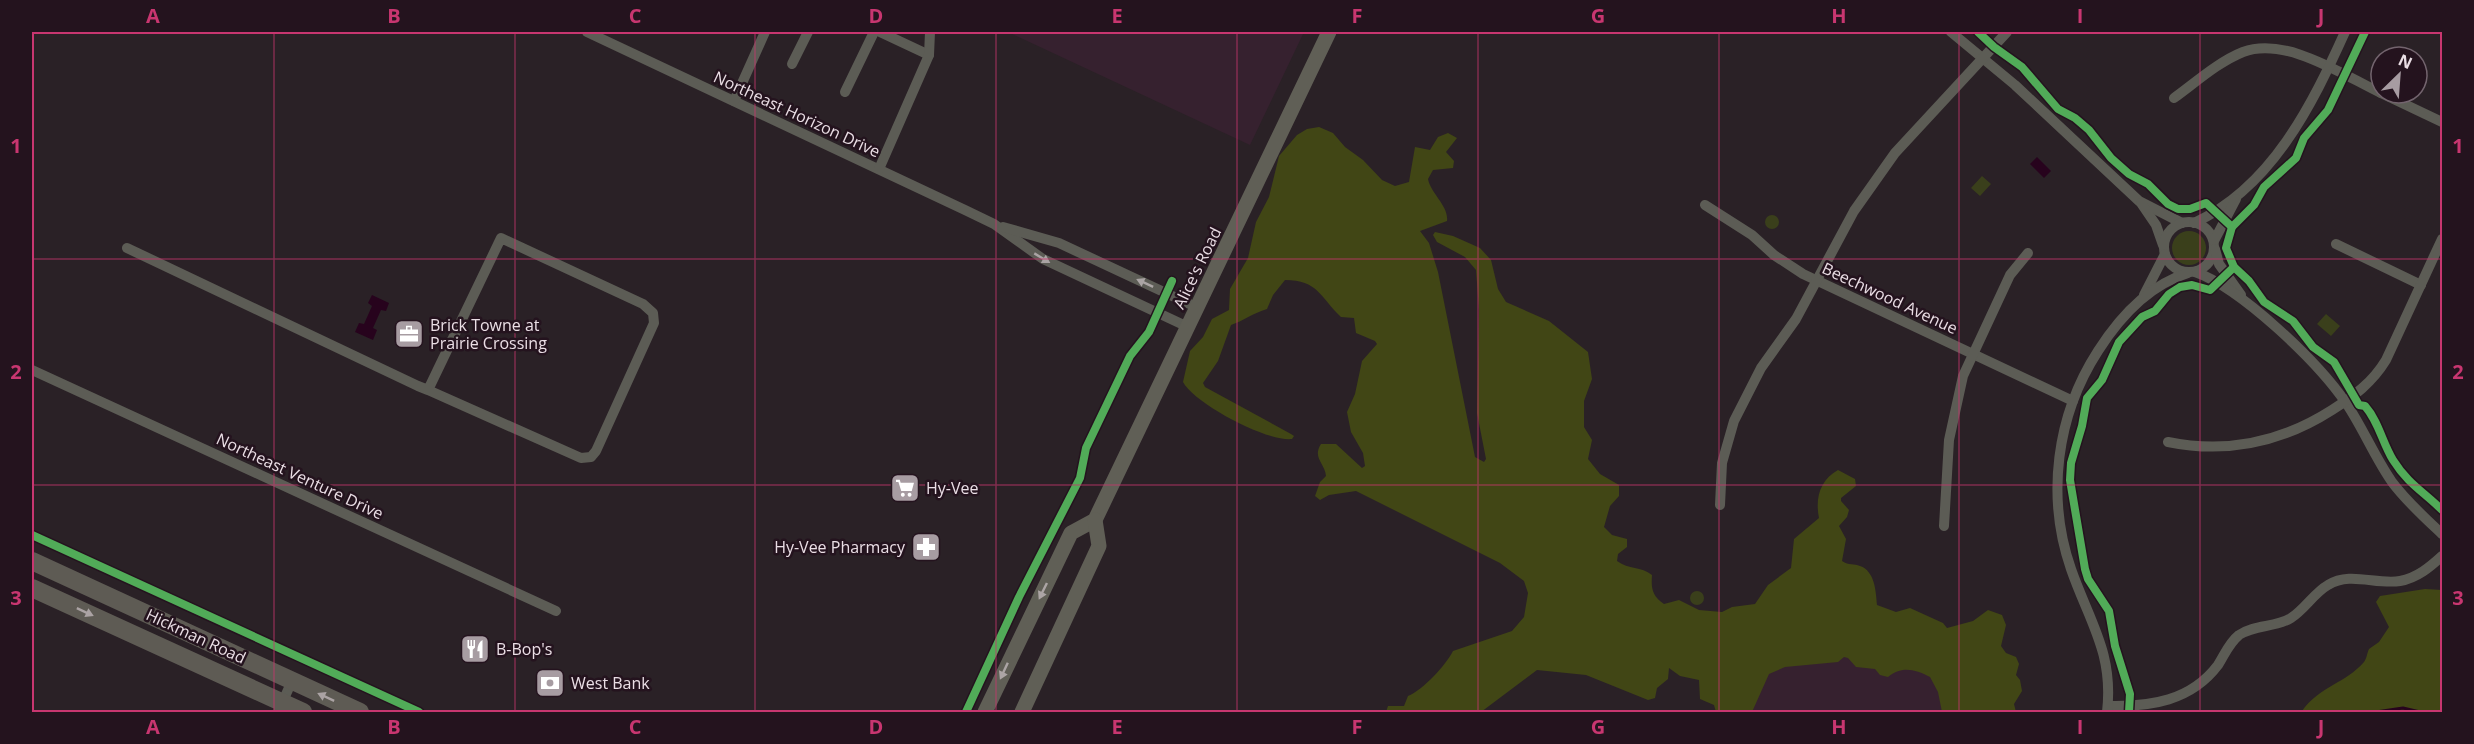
<svg xmlns="http://www.w3.org/2000/svg" width="2474" height="744" viewBox="0 0 2474 744" font-family="'Open Sans',sans-serif">
  <style>
    .built { fill: #36212f }
    .green { fill: #3a3f1b }
    .forest { fill: #414615 }
    .water { fill: #27031d }
    .lines { fill: none; stroke-linecap: round; stroke-linejoin: round }
    .stream { stroke: #27031d; stroke-width: 3 }
    .minor { stroke: #5c5c55; stroke-width: 10 }
    .secondary { stroke: #605f56; stroke-width: 15 }
    .trunk { stroke: #5e5b54; stroke-width: 18 }
    .cycleway-casing { stroke: #24131e; stroke-width: 11 }
    .cycleway { stroke: #51ab58; stroke-width: 8 }
    .oneway { fill: #aaa4a4 }
    .oneway2 { fill: #aca5a5 }
    .oneway3 { fill: #aba3a4 }
    .grid { fill: none; stroke: #c83670; stroke-width: 1.5; stroke-opacity: 0.55 }
    .labels { text-anchor: middle; dominant-baseline: central; stroke-width: 5; stroke-linejoin: round; paint-order: stroke }
    .street-label { font-size: 16px; fill: #eadee5; stroke: #24131e }
    .poi-label { font-size: 16px; fill: #eadee5; stroke: #24131e; text-anchor: start }
    .neatline { fill: none; stroke: #c83670; stroke-width: 2 }
    .grid-label { font-size: 20px; text-anchor: middle; font-weight: bold; fill: #c83670 }
  </style>
  <rect width="100%" height="100%" fill="#2a2126"/>
  <g class="built">
    <path d="M1008,32H1304L1250,145Z"/>
    <path d="M1775,633L1970,678L1980,712H1738Z"/>
  </g>
  <g class="green">
    <path d="M1982,176L1991,184L1980,196L1971,188Z"/>
    <circle cx="1772" cy="222" r="7"/>
    <circle cx="2189" cy="248" r="17"/>
    <path d="M2326,314L2340,326L2331,336L2317,324Z"/>
    <circle cx="1697" cy="598" r="7"/>
  </g>
  <g class="forest">
    <path d="M1319,127L1333,133L1345,147L1363,160L1382,180L1395,186L1409,182L1415,147L1430,150L1438,137L1448,133L1457,138L1446,152L1454,161L1453,168L1433,170L1428,179C1431,194 1449,206 1447,221L1420,231L1429,243L1438,272L1475,457L1484,462L1486,459L1477,413L1479,310L1476,270L1465,257L1437,242L1433,235L1435,232L1453,236L1480,248L1491,260L1498,289L1506,302L1549,321L1588,352L1592,379L1584,401V427L1592,440L1588,459L1600,474L1619,485V496L1610,506L1604,527L1612,535L1627,539V547L1618,554L1617,561C1629,570 1641,566 1652,575C1651,588 1652,596 1664,604L1679,600L1699,610L1722,612L1732,607L1755,604L1768,585L1791,568L1794,539L1819,518C1815,498 1820,480 1838,470L1855,479L1856,486L1841,498V501L1849,510L1847,517L1839,526L1846,539L1842,561C1849,566 1854,563 1860,566C1875,571 1876,592 1877,605L1896,612L1910,608L1943,623L1947,628L1973,621L1988,610L2002,615L2006,625L2001,646L2006,653L2016,657L2019,664L2016,675L2020,680L2022,691L2014,704L2016,712H1942L1938,692L1930,677C1915,669 1901,666 1888,677L1880,675L1875,669L1856,667L1848,658L1844,657L1838,662L1785,667L1769,674L1752,712H1716L1714,705L1700,699L1699,680L1680,676L1669,668L1668,679L1657,688L1655,698L1648,700L1586,675L1537,670L1481,712H1386L1388,706H1404L1408,696C1423,690 1446,665 1453,651L1512,631L1524,617L1528,593L1524,581L1500,563L1356,491L1329,495L1320,500L1315,496L1320,482L1326,476C1325,463 1312,458 1321,444H1336L1362,468L1365,466L1363,453L1351,432L1347,412L1355,394L1362,361L1377,344L1375,341L1356,333L1354,318L1341,317C1320,297 1318,280 1285,280L1273,295L1267,309C1253,313 1243,321 1231,325L1218,361L1203,383L1205,387L1291,434L1294,436L1292,439C1267,442 1195,404 1183,382L1190,351L1203,337L1212,319L1229,310L1230,289L1248,258L1256,222L1269,197L1279,156L1297,135L1307,129Z"/>
    <path d="M2425,589L2442,590V712H2289L2302,711C2320,686 2346,683 2364,662C2367,658 2367,653 2369,649L2379,642L2389,627L2376,602L2380,596Z"/>
  </g>
  <g class="water">
    <path d="M2037,157L2051,171L2044,178L2030,164Z"/>
    <path d="M372,295L389,303L386,311L381,310L373,328L377,330L373,340L355,332L359,323L364,324L372,306L368,303Z"/>
  </g>
  <g class="lines">
    <path class="stream" d="M2376,712L2403,708L2420,712"/>
    <g class="minor">
      <path d="M587,32L965,210L994,224L1043,259L1188,327"/>
      <path d="M880,32L929,55"/>
      <path d="M1951,32L2015,85L2139,201L2182,223"/>
      <path d="M792,64L808,32"/>
      <path d="M845,92L874,32"/>
      <path d="M2381,93L2442,122"/>
      <path d="M2174,98C2195,83 2218,62 2243,52C2286,36 2343,75 2381,93"/>
      <path d="M734,101L765,32"/>
      <path d="M879,169L929,55L930,32"/>
      <path d="M2141,203L2156,225L2163,245"/>
      <path d="M1705,205L1752,235L1774,255L1803,274L2073,401"/>
      <circle cx="2189" cy="247" r="25"/>
      <path d="M2194,223C2272,187 2312,105 2345,32"/>
      <path d="M1003,227L1059,243L1198,308"/>
      <path d="M2214,241L2236,199"/>
      <path d="M2336,244L2421,285"/>
      <path d="M127,248L418,386L428,390L581,458L591,457L596,451L654,323L653,313L643,304L501,238L428,390"/>
      <path d="M2215,249L2219,264L2241,295"/>
      <path d="M2195,272C2241,288 2318,362 2346,403C2363,428 2374,456 2392,482C2406,501 2425,518 2442,534"/>
      <path d="M2144,295L2165,254"/>
      <path d="M32,370L556,611"/>
      <path d="M2168,442C2227,454 2282,442 2332,410C2354,396 2372,383 2386,360L2442,239"/>
      <path d="M1720,505L1722,463L1734,421L1761,368L1796,319L1854,211L1895,153L2007,32"/>
      <path d="M1944,526L1949,440L1963,376L2010,275L2028,253"/>
      <path d="M2108,706C2150,707 2191,701 2218,665C2225,654 2229,643 2239,635C2255,624 2275,628 2291,618C2305,609 2314,593 2328,585C2350,571 2376,585 2400,581C2417,578 2430,567 2442,556"/>
      <path d="M278,712L292,681"/>
      <path d="M2107,712C2114,653 2089,621 2071,569C2046,497 2056,416 2098,351C2119,318 2149,285 2188,273"/>
    </g>
    <g class="secondary">
      <path d="M985,712L1071,533L1095,520L1329,32"/>
      <path d="M1022,712L1099,546L1095,520"/>
    </g>
    <g class="trunk">
      <path d="M32,561L360,712"/>
      <path d="M32,588L303,712"/>
    </g>
    <g class="cycleway-casing">
      <g id="cycleway">
        <path d="M1978,32L1994,47L2022,67L2058,109L2075,118L2089,130L2111,158L2129,174L2148,184L2168,204L2178,209H2190L2206,203L2232,227"/>
        <path d="M2365,32L2328,110L2304,138L2296,158L2264,187L2254,205L2232,227L2226,248L2234,267L2249,281L2264,302L2293,321L2313,347L2334,362L2359,405L2365,406C2379,422 2382,442 2393,460C2408,484 2424,492 2442,510"/>
        <path d="M32,535L419,712"/>
        <path d="M966,712L1019,597L1080,478L1086,448L1130,356L1149,332L1172,281"/>
        <path d="M2129,712L2130,694L2115,646L2109,611L2088,579L2085,569L2070,480L2071,463L2082,426L2087,398L2102,380L2119,342L2142,317L2155,311L2169,294L2180,287L2192,285L2210,290L2234,267"/>
      </g>
    </g>
    <use href="#cycleway" class="cycleway"/>
  </g>
  <defs><path id="oneway-solid" d="M-6-.8H1V-3.2L6.5 0L1 3.2V.8H-6Z" transform="scale(1.5)"/></defs>
  <g class="oneway">
    <use href="#oneway-solid" transform="translate(1042 258) rotate(31)"/>
    <use href="#oneway-solid" transform="translate(1145 283) rotate(-155)"/>
  </g>
  <g class="oneway2">
    <use href="#oneway-solid" transform="translate(1043 591) rotate(116)"/>
    <use href="#oneway-solid" transform="translate(1004 671) rotate(115)"/>
  </g>
  <g class="oneway3">
    <use href="#oneway-solid" transform="translate(85 612) rotate(25)"/>
    <use href="#oneway-solid" transform="translate(326 697) rotate(-155)"/>
  </g>
  <path class="grid" d="M274,32V712M515,32V712M755,32V712M996,32V712M1237,32V712M1478,32V712M1719,32V712M1959,32V712M2200,32V712M32,259H2442M32,485H2442"/>
  <defs>
    <g id="office-square" transform="scale(1.5)"><rect x="-9" y="-9" width="18" height="18" rx="4" fill="#a79ca2" stroke="#24131e"/><path d="M-6-3h4V-5.5h4V-3h4V5H-6ZM-1-4.5V-3h2v-1.5ZM-6 0V1H6V0Z" fill="#fff"/></g>
    <g id="supermarket-square" transform="scale(1.5)"><rect x="-9" y="-9" width="18" height="18" rx="4" fill="#a79ca2" stroke="#24131e"/><path d="M-6-5.5h2.5l.6 2H6L4.5 2H-2.5L-4.4-4H-6ZM-1.5 3.2a1.3 1.3 0 1 0 .1 0ZM3 3.2a1.3 1.3 0 1 0 .1 0Z" fill="#fff"/></g>
    <g id="pharmacy-square" transform="scale(1.5)"><rect x="-9" y="-9" width="18" height="18" rx="4" fill="#a79ca2" stroke="#24131e"/><path d="M-2-6h4v4h4v4h-4v4h-4v-4h-4v-4h4Z" fill="#fff"/></g>
    <g id="restaurant-square" transform="scale(1.5)"><rect x="-9" y="-9" width="18" height="18" rx="4" fill="#a79ca2" stroke="#24131e"/><path d="M-5-6h1v4h1v-4h1v4h1v-4h1v5L-1.5 .5V6h-2V.5L-5-1ZM5-6V6H3V1.5H1.5Q1.5-4 5-6Z" fill="#fff"/></g>
    <g id="bank-square" transform="scale(1.5)"><rect x="-9" y="-9" width="18" height="18" rx="4" fill="#a79ca2" stroke="#24131e"/><path d="M-6-4H6V4H-6ZM0-2.3a2.3 2.3 0 1 0 0 4.6a2.3 2.3 0 1 0 0-4.6Z" fill="#fff"/></g>
  </defs>
  <g fill-rule="evenodd">
    <use href="#office-square" x="409" y="334"/>
    <use href="#supermarket-square" x="905" y="488"/>
    <use href="#pharmacy-square" x="926" y="547"/>
    <use href="#restaurant-square" x="475" y="649"/>
    <use href="#bank-square" x="550" y="683"/>
  </g>
  <g class="labels">
    <g class="street-label">
      <text transform="translate(797 114) rotate(25)">Northeast Horizon Drive</text>
      <text transform="translate(1197 268) rotate(-64)">Alice's Road</text>
      <text transform="translate(1890 298) rotate(25)">Beechwood Avenue</text>
      <text transform="translate(300 476) rotate(25)">Northeast Venture Drive</text>
      <text transform="translate(196 636) rotate(25)">Hickman Road</text>
    </g>
    <g class="poi-label">
      <text x="430" y="325">Brick Towne at<tspan x="430" dy="18">Prairie Crossing</tspan></text>
      <text x="926" y="488">Hy-Vee</text>
      <text x="905" y="547" text-anchor="end">Hy-Vee Pharmacy</text>
      <text x="496" y="649">B-Bop's</text>
      <text x="571" y="683">West Bank</text>
    </g>
  </g>
  <rect width="2474" height="744" fill="none" stroke="#24131e" stroke-width="66"/>
  <g transform="translate(2399 75) rotate(25)"><circle r="28" fill="#24131e" stroke="#73646e" stroke-width="1.5"/>
  <path d="M0-4.5L10 22L0 15L-10 22Z" fill="#a79ca2"/>
  <text y="-9" font-size="16" font-weight="bold" text-anchor="middle" fill="#eadee5">N</text>
  </g>
  <rect x="33" y="33" width="2408" height="678" class="neatline"/>
  <g class="grid-label">
    <text x="153" y="23">A</text>
    <text x="394" y="23">B</text>
    <text x="635" y="23">C</text>
    <text x="876" y="23">D</text>
    <text x="1117" y="23">E</text>
    <text x="1357" y="23">F</text>
    <text x="1598" y="23">G</text>
    <text x="1839" y="23">H</text>
    <text x="2080" y="23">I</text>
    <text x="2321" y="23">J</text>
    <text x="16" y="153">1</text>
    <text x="2458" y="153">1</text>
    <text x="16" y="379">2</text>
    <text x="2458" y="379">2</text>
    <text x="16" y="605">3</text>
    <text x="2458" y="605">3</text>
    <text x="153" y="734">A</text>
    <text x="394" y="734">B</text>
    <text x="635" y="734">C</text>
    <text x="876" y="734">D</text>
    <text x="1117" y="734">E</text>
    <text x="1357" y="734">F</text>
    <text x="1598" y="734">G</text>
    <text x="1839" y="734">H</text>
    <text x="2080" y="734">I</text>
    <text x="2321" y="734">J</text>
  </g>
</svg>
